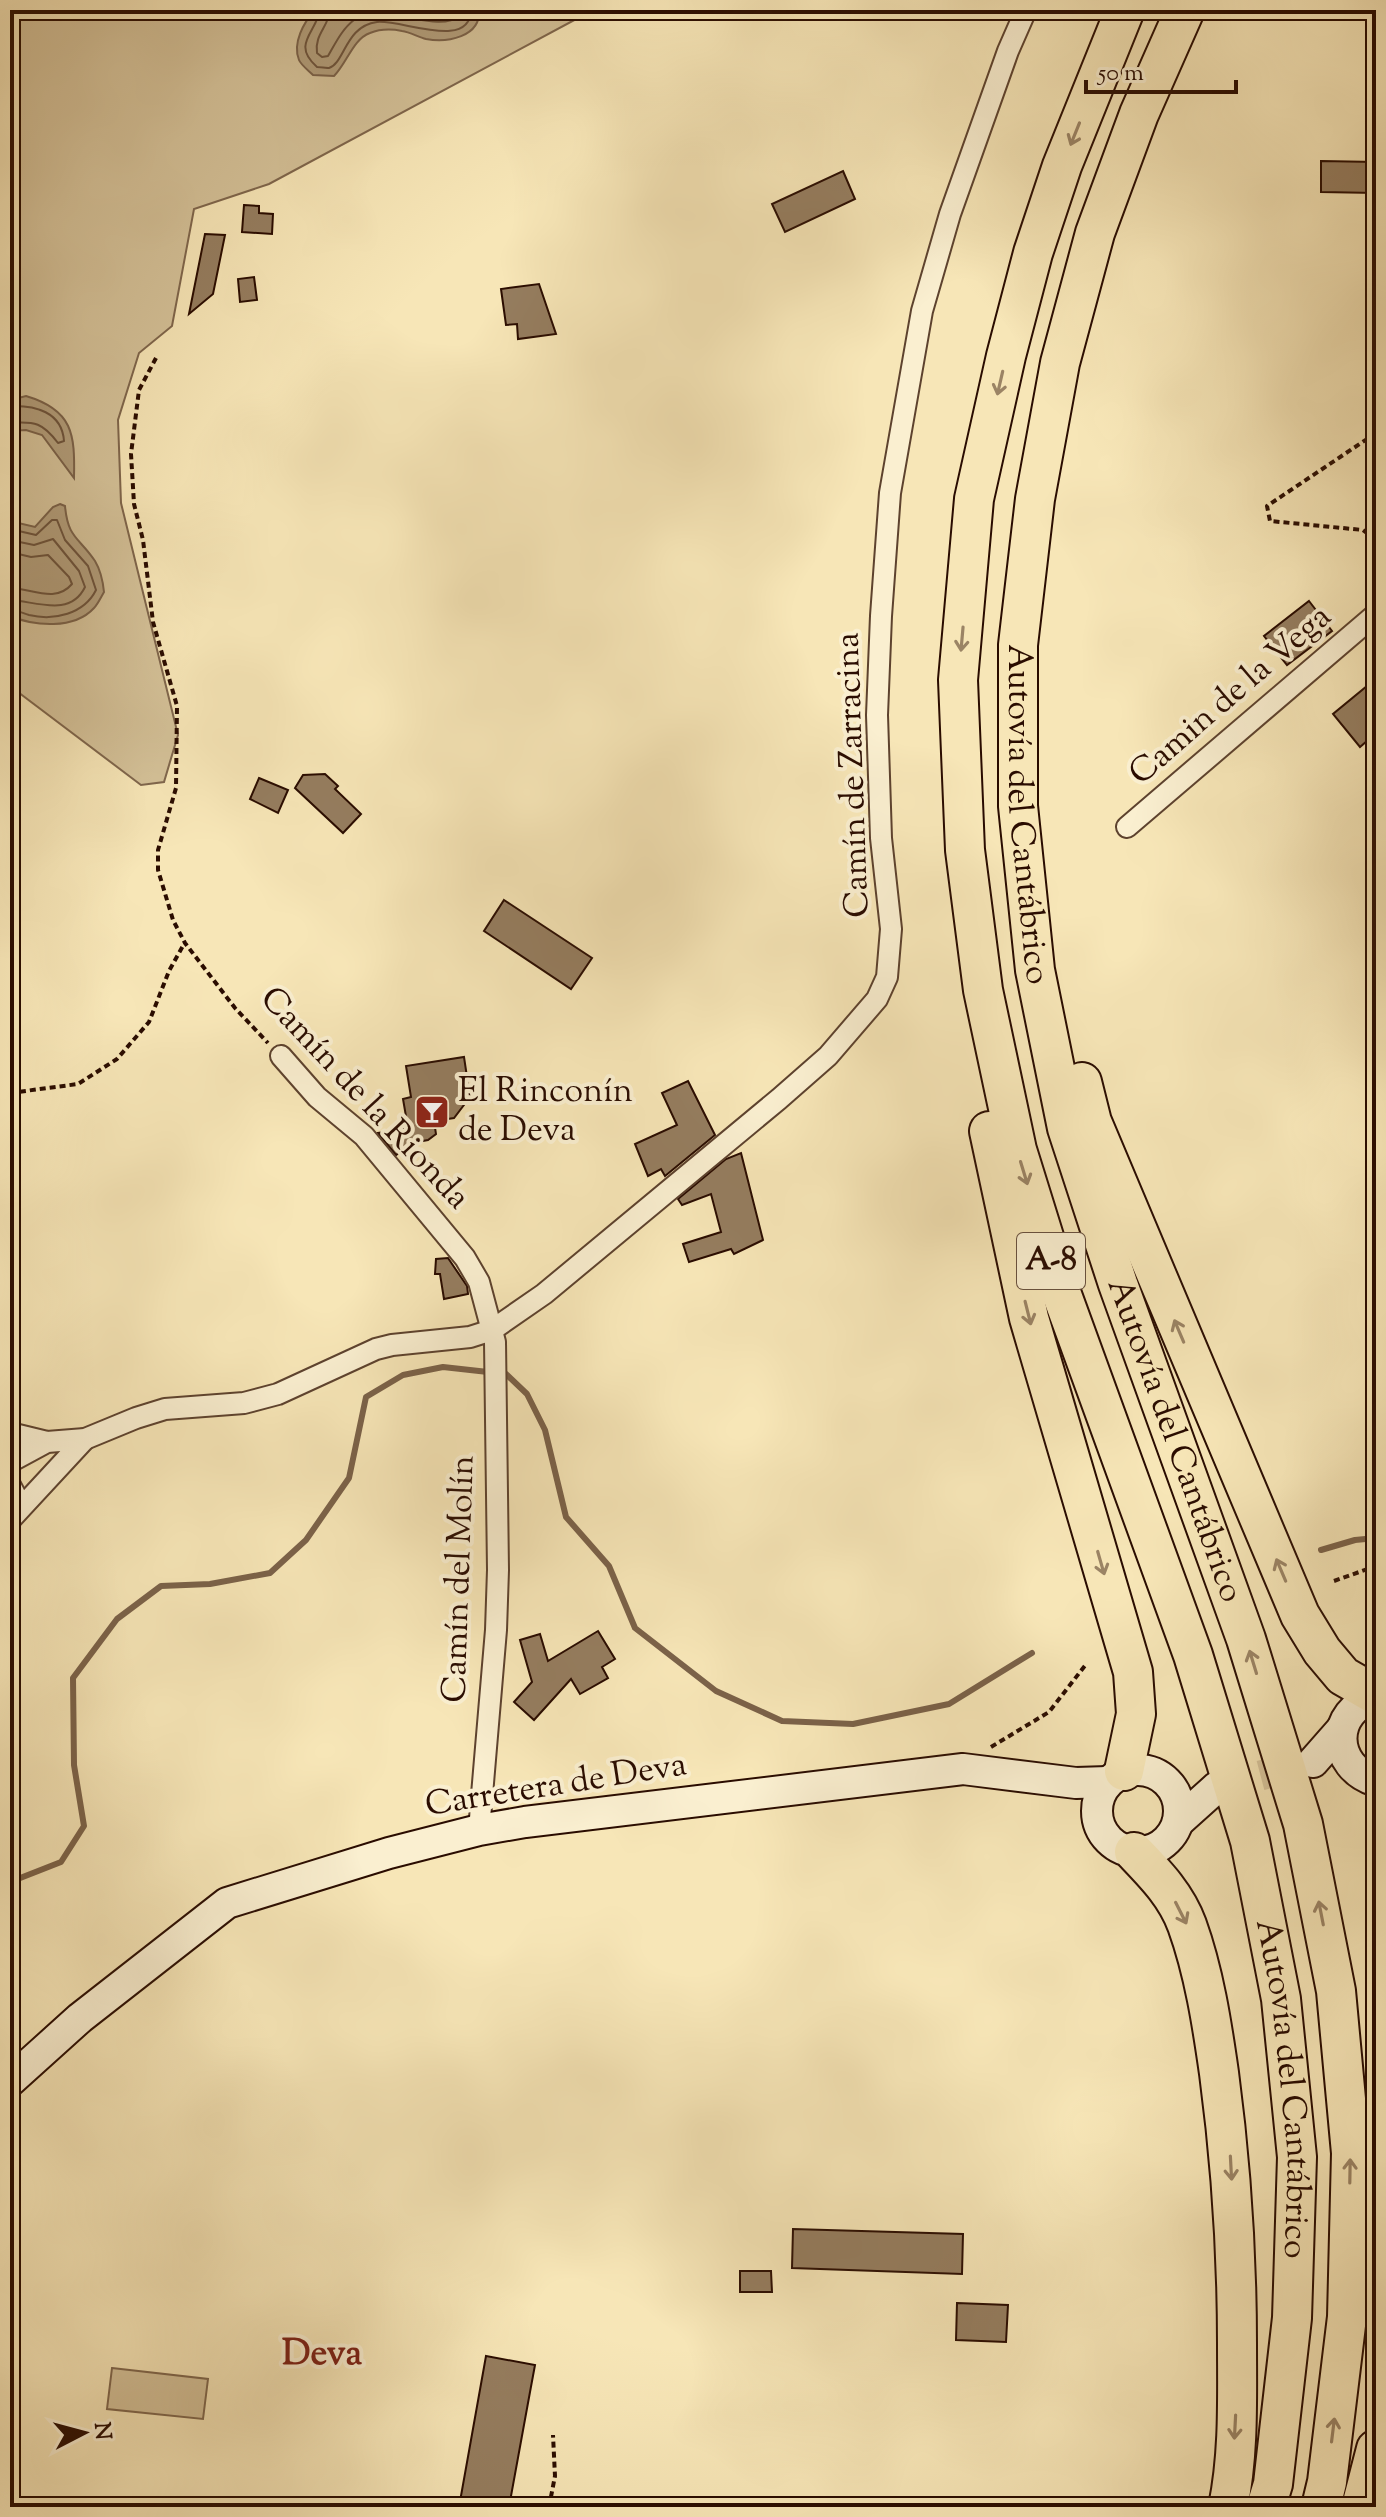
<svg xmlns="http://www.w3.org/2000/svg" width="1386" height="2517" viewBox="0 0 1386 2517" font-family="'Sorts Mill Goudy',serif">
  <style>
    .green { fill: #d4c198; stroke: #7f664c; stroke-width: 2 }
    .water { fill: #b19c79; stroke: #7b6249; stroke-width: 2 }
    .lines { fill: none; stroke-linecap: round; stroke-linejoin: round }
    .shore { stroke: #6e543c; stroke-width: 2 }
    .stream { stroke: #7b6249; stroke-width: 6 }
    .building { fill: #957d5f; stroke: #2a0c00; stroke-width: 2 }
    .secondary-tunnel { stroke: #d8c59c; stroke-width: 30; stroke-dasharray: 30 15; stroke-linecap: butt }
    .street-casing { stroke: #5d422e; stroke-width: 24 }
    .secondary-casing { stroke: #2a0c00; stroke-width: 34 }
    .highway-casing { stroke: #2a0c00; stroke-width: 42 }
    .path { stroke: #2a0c00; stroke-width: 4; stroke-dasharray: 6 4; stroke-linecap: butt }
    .street { stroke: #faefd0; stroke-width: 20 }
    .secondary { stroke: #faefd0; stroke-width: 30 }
    .highway { stroke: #f7e6b7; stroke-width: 38 }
    .oneway { stroke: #9b8465 }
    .labels { text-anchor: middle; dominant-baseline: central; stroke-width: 8; stroke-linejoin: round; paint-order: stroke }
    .shield { fill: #faefd0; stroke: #68503e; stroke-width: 2 }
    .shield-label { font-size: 32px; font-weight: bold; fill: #2a0c00 }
    .street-label { font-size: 34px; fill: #2a0c00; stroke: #faefd0 }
    .poi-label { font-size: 34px; fill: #2a0c00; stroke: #faefd0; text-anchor: start }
    .neighbourhood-label { font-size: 36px; font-weight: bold; fill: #7a1f14; stroke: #faefd0 }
  </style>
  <rect width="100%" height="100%" fill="#f7e6b7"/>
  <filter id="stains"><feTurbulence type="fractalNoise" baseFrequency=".0025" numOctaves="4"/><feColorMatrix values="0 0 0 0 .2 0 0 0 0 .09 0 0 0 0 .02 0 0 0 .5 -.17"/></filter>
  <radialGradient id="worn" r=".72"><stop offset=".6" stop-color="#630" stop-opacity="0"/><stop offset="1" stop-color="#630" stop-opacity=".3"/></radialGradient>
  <g class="green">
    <path d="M10,10H593L269,184L194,209L172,326L139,353L118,420L121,503L178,735L164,782L141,785L10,686Z"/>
    <path d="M112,2368L208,2379L203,2419L107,2409Z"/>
  </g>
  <g class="water">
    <path d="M315,10H479C481,37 447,43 426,39C418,37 410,32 402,31C392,29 380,29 370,33C353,39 347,63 334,76L313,75C309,71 301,65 299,60C292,43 304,22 315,10Z"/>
    <path d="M26,396C73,410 75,434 74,478L42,435L26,430L10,431V400Z"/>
    <path d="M60,504L65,506C68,539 79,537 95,561C101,571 103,582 104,592C101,597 98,604 94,608C74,630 34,626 10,616V521L35,527L53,507Z"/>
  </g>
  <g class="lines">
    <g class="shore">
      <path d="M320,10C316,33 291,44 317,67C318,67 328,68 329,68C345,63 345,26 377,22C401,19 470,51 471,10"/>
      <path d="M330,10C329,26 314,35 317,53L322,57L328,56C335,44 342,29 354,20C388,0 434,35 460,16L461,10"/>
      <path d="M10,406C35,405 62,412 64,441L58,443C43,423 35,421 10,423"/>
      <path d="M10,529L36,535L52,520H57L65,540L88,566L96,590C84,614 54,621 29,615C22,613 17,610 10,610"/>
      <path d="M10,540L34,545L53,539L79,571L85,587C70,618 35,601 10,600"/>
      <path d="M10,552L31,557L48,555L69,577L72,584C55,604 31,588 10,588"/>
    </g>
    <g class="stream">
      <path d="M1321,1550L1355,1540L1376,1538"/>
      <path d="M10,1882L61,1862L84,1826L74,1765L73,1678L117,1619L161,1586L210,1584L270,1573L306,1540L349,1478L366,1397L403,1375L443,1367L506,1374L527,1394L545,1430L566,1517L609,1566L635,1628L716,1691L782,1721L853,1724L949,1704L1032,1653"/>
    </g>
  </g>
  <g class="building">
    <path d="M1321,161L1376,162V193L1321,192Z"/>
    <path d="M843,171L855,199L785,232L772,204Z"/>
    <path d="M244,205L259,206V213L273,214L272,234L242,232Z"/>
    <path d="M205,234L225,235L213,294L189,314Z"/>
    <path d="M254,277L257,300L240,302L238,279Z"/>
    <path d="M539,284L556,334L518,339L517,324L506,325L501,289Z"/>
    <path d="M1309,601L1332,631L1287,665L1264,636Z"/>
    <path d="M1367,686L1376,698V733L1360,747L1333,714Z"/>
    <path d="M325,774L338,786L335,789L361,814L343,833L295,788L303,775Z"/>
    <path d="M259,778L288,790L278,813L250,799Z"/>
    <path d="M504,900L592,958L571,989L484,931Z"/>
    <path d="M464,1057L470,1097L454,1118L434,1121L436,1134L428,1140L412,1143L396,1155L378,1133L408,1128L403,1099L411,1097L406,1066Z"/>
    <path d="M688,1081L715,1135L665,1176L661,1169L648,1176L635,1144L677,1125L662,1093Z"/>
    <path d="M741,1153L763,1240L734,1254L731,1249L689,1262L683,1244L721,1232L711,1194L682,1205L678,1199L726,1159Z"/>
    <path d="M448,1258L467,1286L468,1294L444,1299L440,1274H435L436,1259Z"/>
    <path d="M598,1631L615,1659L602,1667L608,1678L580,1694L571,1679L534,1720L514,1702L532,1682L520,1640L540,1634L548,1661Z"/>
    <path d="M793,2229L963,2234L962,2274L792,2268Z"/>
    <path d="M740,2271H771L772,2292H740Z"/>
    <path d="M957,2303L1008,2305L1006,2342L956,2340Z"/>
    <path d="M486,2356L535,2365L530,2392L509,2507H459Z"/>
  </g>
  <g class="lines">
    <path class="secondary-tunnel" d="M1217,1787L1308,1763"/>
    <g class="street-casing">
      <g id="street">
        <path d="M1127,827L1376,614"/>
        <path d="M281,1056L317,1097L364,1136L465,1258L479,1282L495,1342L498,1570L496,1630L479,1830"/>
        <path d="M10,1433L47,1442"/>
        <path d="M10,1462L47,1442L85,1439L136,1418L165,1409L244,1403L278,1394L376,1349L392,1345L470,1337L492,1330L544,1294L779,1099L828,1056L877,999L887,977L891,929L881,838L877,715L881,616L890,493L922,311L950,214L1008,51L1026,10"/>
        <path d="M10,1485L21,1506"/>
        <path d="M10,1520L85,1439"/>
      </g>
    </g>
    <g class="secondary-casing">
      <g id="secondary">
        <path d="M1376,1697C1329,1711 1331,1767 1376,1781"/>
        <path d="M1313,1762L1342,1729"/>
        <circle cx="1138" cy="1811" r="41"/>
        <path d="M1178,1822L1217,1787"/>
        <path d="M10,2081L80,2018L227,1903L389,1853L479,1830L525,1822L963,1769L1076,1783L1108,1782"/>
      </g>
    </g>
    <g class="highway-casing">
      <g id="highway">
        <path id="s1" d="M1125,10L1062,166L1033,253L1006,356L974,499L958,680L965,850L983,990L1017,1150L1062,1295L1193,1655L1250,1841L1281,1999L1297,2157L1292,2318L1273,2484L1266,2507"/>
        <path id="s2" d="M1185,10L1139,114L1095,233L1060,363L1035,499L1018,645V806L1035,970L1067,1128L1118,1284L1246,1639L1303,1824L1336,1991L1351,2153L1347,2317L1327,2482L1321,2507"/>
        <path d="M1082,1082L1092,1122L1300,1615L1322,1651L1343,1676L1376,1695"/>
        <path d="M989,1131L1029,1318L1133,1672L1136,1714L1124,1771"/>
        <path d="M1134,1852C1155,1874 1176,1895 1187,1925C1204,1972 1212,2024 1219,2073C1231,2163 1237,2253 1237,2344C1237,2398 1239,2454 1228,2507"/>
        <path d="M1361,2507L1376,2449"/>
      </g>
    </g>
    <g class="path">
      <path d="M156,358L139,390L131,454L134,504L143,540L153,622L177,706L176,788L158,850V870L173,920L185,943L235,1008L268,1043"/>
      <path d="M1376,433L1267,506L1270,521L1363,530L1376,540"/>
      <path d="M10,1093L78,1084L117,1059L149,1022L169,971L184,944"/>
      <path d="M1334,1581L1376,1566"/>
      <path d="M991,1747L1049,1712L1087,1663"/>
      <path d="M549,2507L555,2476L553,2435"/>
    </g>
    <use href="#street" class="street"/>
    <use href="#secondary" class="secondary"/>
    <use href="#highway" class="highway"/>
  </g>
  <defs><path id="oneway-shaft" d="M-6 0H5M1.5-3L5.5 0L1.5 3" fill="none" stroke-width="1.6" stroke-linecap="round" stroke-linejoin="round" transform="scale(2)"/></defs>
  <g class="oneway">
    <use href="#oneway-shaft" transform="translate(1075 134) rotate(112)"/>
    <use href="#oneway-shaft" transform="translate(1000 383) rotate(103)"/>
    <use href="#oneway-shaft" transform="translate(962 639) rotate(95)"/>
    <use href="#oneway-shaft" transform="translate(1024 1173) rotate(73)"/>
    <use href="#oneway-shaft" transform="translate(1028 1313) rotate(76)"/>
    <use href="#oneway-shaft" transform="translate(1179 1331) rotate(-113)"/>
    <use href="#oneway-shaft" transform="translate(1101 1563) rotate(74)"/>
    <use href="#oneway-shaft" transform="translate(1281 1570) rotate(-113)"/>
    <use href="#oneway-shaft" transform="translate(1253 1662) rotate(-107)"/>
    <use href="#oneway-shaft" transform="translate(1181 1913) rotate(63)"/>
    <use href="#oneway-shaft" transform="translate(1321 1913) rotate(-101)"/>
    <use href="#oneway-shaft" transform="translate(1231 2168) rotate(87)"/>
    <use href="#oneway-shaft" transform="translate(1350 2171) rotate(-89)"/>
    <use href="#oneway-shaft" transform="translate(1235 2427) rotate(93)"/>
    <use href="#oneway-shaft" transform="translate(1333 2430) rotate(-83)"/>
  </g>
  <defs>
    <g id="bar-square" transform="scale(1.8)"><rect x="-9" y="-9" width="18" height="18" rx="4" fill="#8f2418" stroke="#faefd0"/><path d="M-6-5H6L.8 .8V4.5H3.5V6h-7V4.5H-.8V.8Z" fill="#fff"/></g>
  </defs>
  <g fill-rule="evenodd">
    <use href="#bar-square" x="432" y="1112"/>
  </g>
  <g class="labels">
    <rect class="shield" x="1017" y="1233" width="68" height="56" rx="6"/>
    <g class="shield-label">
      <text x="1051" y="1261">A-8</text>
    </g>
    <g class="street-label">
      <text transform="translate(1231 696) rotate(-41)">Camin de la Vega</text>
      <text transform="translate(854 775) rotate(-92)">Camín de Zarracina</text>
      <text stroke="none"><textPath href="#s2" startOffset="830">Autovía del Cantábrico</textPath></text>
      <text transform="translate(364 1099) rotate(47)">Camín de la Rionda</text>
      <text stroke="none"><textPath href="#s2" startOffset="1478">Autovía del Cantábrico</textPath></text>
      <text transform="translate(460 1579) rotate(-88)">Camín del Molín</text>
      <text transform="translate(556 1786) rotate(-9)">Carretera de Deva</text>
      <text stroke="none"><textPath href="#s1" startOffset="2150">Autovía del Cantábrico</textPath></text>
    </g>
    <g class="poi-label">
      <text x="458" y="1092">El Rinconín<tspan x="458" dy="39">de Deva</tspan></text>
    </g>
    <g class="neighbourhood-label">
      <text x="322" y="2355">Deva</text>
    </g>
  </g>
  <rect width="1386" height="2517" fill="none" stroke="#f7e6b7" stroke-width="40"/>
  <rect x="12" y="12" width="1362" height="2493" fill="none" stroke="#2a0c00" stroke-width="4"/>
  <rect x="20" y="20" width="1346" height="2477" fill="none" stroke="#2a0c00" stroke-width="2"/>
  <g transform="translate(84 2433) rotate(84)" stroke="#faefd0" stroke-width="6" paint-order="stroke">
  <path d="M0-6L14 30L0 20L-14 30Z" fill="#2a0c00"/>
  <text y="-12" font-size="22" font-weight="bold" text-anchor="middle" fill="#2a0c00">N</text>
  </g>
  <path d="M1086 80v12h150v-12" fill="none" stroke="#2a0c00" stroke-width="4"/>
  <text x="1098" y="80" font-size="24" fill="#2a0c00" stroke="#faefd0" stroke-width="6" paint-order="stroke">50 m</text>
  <rect width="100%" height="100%" filter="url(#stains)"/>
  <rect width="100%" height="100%" fill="url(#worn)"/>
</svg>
